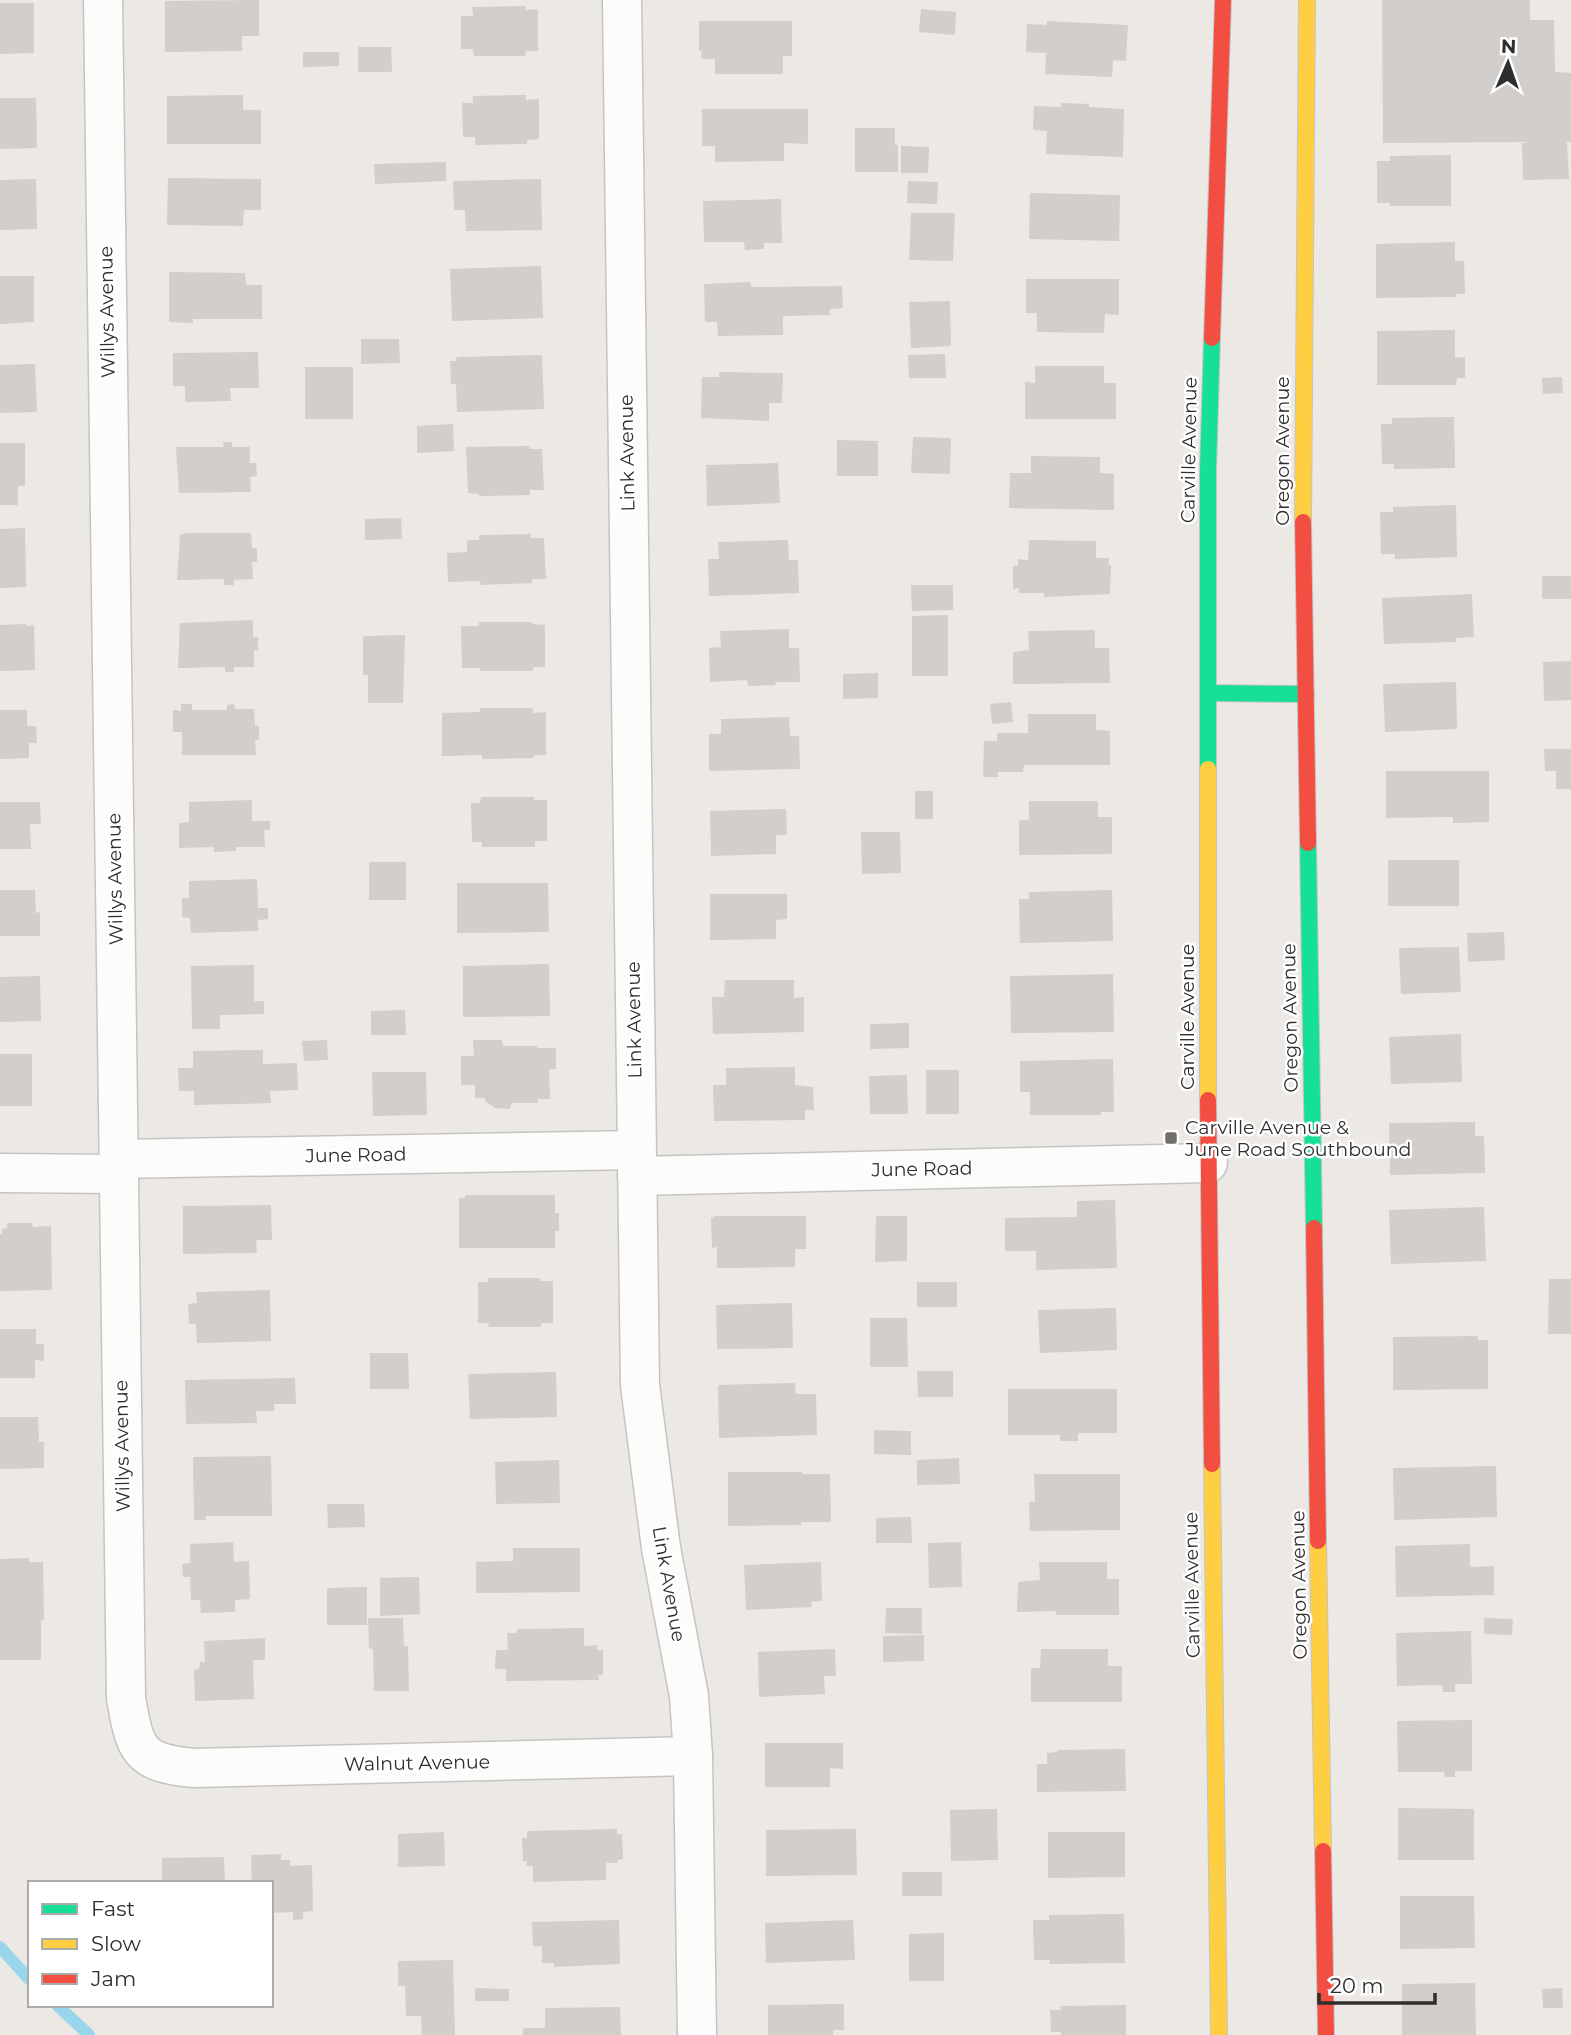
<svg xmlns="http://www.w3.org/2000/svg" width="1571" height="2035" viewBox="0 0 1571 2035" font-family="Montserrat,sans-serif">
  <style>
    .lines { fill: none; stroke-linecap: round; stroke-linejoin: round }
    .stream { stroke: #99d6ec; stroke-width: 12 }
    .building { fill: #d1cecb }
    .street-casing { stroke: #c5c4c5; stroke-width: 41 }
    .fast-casing { stroke: #c5c4c5; stroke-width: 18 }
    .slow-casing { stroke: #c5c4c5; stroke-width: 18 }
    .jam-casing { stroke: #c5c4c5; stroke-width: 18 }
    .street { stroke: #fcfcfb; stroke-width: 38 }
    .fast { stroke: #16e098; stroke-width: 16 }
    .slow { stroke: #ffcf43; stroke-width: 16 }
    .jam { stroke: #f24e42; stroke-width: 16 }
    .poi-dot { fill: #706f6e; stroke: #fff; stroke-width: 2.5 }
    .labels { text-anchor: middle; dominant-baseline: central; stroke-width: 5; stroke-linejoin: round; paint-order: stroke }
    .street-label { font-size: 19px; fill: #2e2e2e; stroke: #fff }
    .poi-label { font-size: 19px; fill: #2e2e2e; stroke: #fff; text-anchor: start }
  </style>
  <rect width="100%" height="100%" fill="#ece8e4"/>
  <g class="lines">
    <g class="stream">
      <path d="M0,1947L30,1980"/>
      <path d="M57,2005L89,2035"/>
    </g>
  </g>
  <g class="building">
    <path d="M259,0V36H242V51L165,52V1Z"/>
    <path d="M1382,0H1530V20H1554L1555,72L1571,73V142H1567L1569,179L1523,180L1522,143L1532,142L1383,143Z"/>
    <path d="M0,3H34V53L0,54Z"/>
    <path d="M526,6L525,10L538,9V51H526L525,56H474L473,49H461V16H473L472,7Z"/>
    <path d="M921,9L956,12L955,35L919,32Z"/>
    <path d="M699,21H792V56H783V74H715V59H701L702,51H699Z"/>
    <path d="M1047,21L1128,25L1126,61L1113,60L1112,77L1045,74L1046,53L1026,52L1027,24L1046,25Z"/>
    <path d="M358,47H391L392,72H358Z"/>
    <path d="M303,52H339V66L303,67Z"/>
    <path d="M243,95V110H261V144H167V96Z"/>
    <path d="M526,95V100L539,99V139L527,140V144L475,145V137H463L462,103H473V96Z"/>
    <path d="M0,98H36L37,148L0,149Z"/>
    <path d="M1061,103L1089,104V107L1124,109L1123,157L1046,154L1047,131L1033,130L1034,106L1061,107Z"/>
    <path d="M702,109H808V144L784,143V161L715,162V146H702Z"/>
    <path d="M855,128H895V145H898V172H855Z"/>
    <path d="M901,146L929,147L928,173H901Z"/>
    <path d="M1451,155V206H1390V203H1377V161H1390V156Z"/>
    <path d="M446,162V181L375,184L374,164Z"/>
    <path d="M168,178L261,179V210H244L243,226L167,225Z"/>
    <path d="M36,179L37,229L0,230V180Z"/>
    <path d="M541,179L542,230L466,231L465,210H454L453,181Z"/>
    <path d="M908,181L938,182L937,204L907,203Z"/>
    <path d="M1030,193L1120,195L1119,241L1029,239Z"/>
    <path d="M781,199L782,243H764V249L745,250L744,242H704L703,201Z"/>
    <path d="M911,213H955L953,261L909,260Z"/>
    <path d="M1455,242V261H1464L1465,294H1456V297L1376,298V244Z"/>
    <path d="M541,266L543,318L452,321L450,269Z"/>
    <path d="M169,272L245,273L246,285H262V319H193V323L169,322Z"/>
    <path d="M0,276H34V322L0,324Z"/>
    <path d="M1026,279H1119V315L1105,314L1104,333L1037,332V313H1026Z"/>
    <path d="M750,282L751,287L842,286L843,308L830,309V315L783,316V335L718,336L717,322H705L704,284Z"/>
    <path d="M950,301L951,346L911,348L909,302Z"/>
    <path d="M1455,330V358L1465,357V378H1457L1456,385H1377V331Z"/>
    <path d="M361,339H399L400,363L361,364Z"/>
    <path d="M258,352L259,388H230L231,401L185,402V386H173V353Z"/>
    <path d="M945,354L946,378H909L908,355Z"/>
    <path d="M542,355L544,409L457,412L456,384H451L450,361H457L456,357Z"/>
    <path d="M35,364L37,412L0,413V365Z"/>
    <path d="M1035,366H1104V383H1116V419H1025V382L1035,383Z"/>
    <rect x="305" y="367" width="48" height="52"/>
    <path d="M719,372L783,373L782,403H769V421L701,418L702,377H719Z"/>
    <path d="M1562,377L1563,393L1543,394L1542,378Z"/>
    <path d="M1454,417L1455,468L1394,469V464H1382L1381,424H1392V418Z"/>
    <path d="M453,424L454,451L417,453V426Z"/>
    <path d="M913,437L951,438L950,474L911,473Z"/>
    <path d="M837,440L878,441V476H837Z"/>
    <path d="M223,442H232V447H250V463H256L257,476L250,477L251,492L179,493L176,447H224Z"/>
    <path d="M0,443H25V486H18V505H0Z"/>
    <path d="M529,446L530,449H542L544,490H530V495L479,496V494L468,493L466,447Z"/>
    <path d="M1031,456L1100,457V473L1114,474V510L1009,508L1010,473H1031Z"/>
    <path d="M778,463L780,503L707,506L706,465Z"/>
    <path d="M1456,505L1457,557L1395,559V554H1381L1380,512H1393V507Z"/>
    <path d="M401,518L402,539L365,540V519Z"/>
    <path d="M25,528L26,587L0,588V529Z"/>
    <path d="M187,533H251L252,548H257V562H252L253,579L234,580V585H224V579L177,580L180,535Z"/>
    <path d="M531,534L530,538H544L546,579H532V583L481,585L480,581L448,582L447,553L467,552V540H479V535Z"/>
    <path d="M788,540L789,560H798L799,593L709,596L708,559H719L718,542Z"/>
    <path d="M1029,540L1096,541V558H1109L1108,565H1111L1110,594L1044,597V593H1019V588L1013,589V566H1018V559L1028,560Z"/>
    <rect x="1542" y="576" width="29" height="23"/>
    <path d="M911,585H953V610L912,611Z"/>
    <path d="M1472,594L1474,637L1456,638V642L1384,644L1382,598Z"/>
    <path d="M948,615V676H912V616Z"/>
    <path d="M253,620V637H258V651L254,650V667H234V672H225V667L178,668L180,623Z"/>
    <path d="M479,622H532V624L545,625V667H533V671H480V668H462L461,626H479Z"/>
    <path d="M26,624V626L34,625L35,670L0,671V625Z"/>
    <path d="M789,629V648H799L800,682H775L776,685L748,686L747,680L710,682L709,648L721,647L720,631Z"/>
    <path d="M1095,630V648H1109L1110,683L1013,684V652L1029,650L1028,631Z"/>
    <path d="M405,635L403,703H368V675H363V636Z"/>
    <path d="M1571,661V700L1544,701L1543,662Z"/>
    <path d="M878,673V698L843,699V674Z"/>
    <path d="M1456,682L1457,729L1385,732L1383,684Z"/>
    <path d="M1011,702L1013,722L992,724L990,704Z"/>
    <path d="M181,704H192V710H227V705L234,704L235,709H254L255,726H259V740L255,739L256,755H182V732H173V710L181,711Z"/>
    <path d="M480,708H533V713L546,712V755H534V758L482,759V755L442,756V713L480,712Z"/>
    <path d="M0,710H27V726H36L37,743H29V758L0,759Z"/>
    <path d="M1028,714H1096V730L1110,731V765H1024L1023,772H998V777H983L984,741H997V733H1028Z"/>
    <path d="M789,717L790,736H799L800,769L709,771V734H721V719Z"/>
    <path d="M1544,749H1571V789H1556V771H1545Z"/>
    <path d="M1386,771H1489V822L1453,823V817L1386,818Z"/>
    <rect x="915" y="791" width="18" height="28"/>
    <path d="M481,797H534V800H547V841H535V847H482V842H472L471,803H480Z"/>
    <path d="M252,800V821H270V830H264L265,847H236V851L214,852V847L179,848V823L189,822V802Z"/>
    <path d="M1029,801H1098V817H1112V854L1019,855V820H1029Z"/>
    <path d="M0,802H40L41,824H30L31,849H0Z"/>
    <path d="M786,809L787,835H776V854L711,856L710,811Z"/>
    <path d="M861,832H900L901,873L862,874Z"/>
    <rect x="1388" y="860" width="71" height="46"/>
    <rect x="369" y="862" width="37" height="38"/>
    <path d="M257,879L258,908H268V919L258,920V931L191,933L190,918L182,917V898H189V881Z"/>
    <path d="M457,883H548L549,932L457,933Z"/>
    <path d="M0,890H35L36,913L40,912V936H0Z"/>
    <path d="M1112,890L1113,941L1020,943L1019,899H1029V892Z"/>
    <path d="M710,894H787V919L776,920V939L710,940Z"/>
    <path d="M1504,932L1505,960L1468,962L1467,933Z"/>
    <path d="M1459,947L1461,992L1401,994L1399,948Z"/>
    <path d="M549,964L550,1016L463,1017V966Z"/>
    <path d="M254,965V1001H264V1014L220,1015V1029H192L191,966Z"/>
    <path d="M1113,974L1114,1032L1011,1033L1010,976Z"/>
    <path d="M40,976L41,1021L0,1022V977Z"/>
    <path d="M725,980H794V998L804,997V1032L713,1034L712,997H724Z"/>
    <path d="M405,1010L406,1035H371V1011Z"/>
    <path d="M909,1023V1048L870,1049V1024Z"/>
    <path d="M1461,1034L1462,1082L1391,1084L1389,1037Z"/>
    <path d="M327,1040L328,1060L304,1061L302,1041Z"/>
    <path d="M473,1040H502L503,1046H537V1048H556V1069H549L550,1099H537L538,1103H512L509,1109L495,1108L485,1101V1098H475V1085H461V1056H474Z"/>
    <path d="M263,1050V1064L297,1063L298,1090L270,1091L271,1103L194,1105V1091H179L178,1068H193V1051Z"/>
    <rect x="0" y="1054" width="32" height="52"/>
    <path d="M1113,1059L1114,1112H1101V1115H1030V1092H1020V1061Z"/>
    <path d="M795,1067V1085L813,1087L814,1110H805V1120L714,1121L713,1085H726V1068Z"/>
    <rect x="926" y="1070" width="33" height="44"/>
    <path d="M372,1072H426L427,1115L373,1116Z"/>
    <path d="M907,1075L908,1114H870L869,1076Z"/>
    <path d="M1475,1122V1136H1484L1485,1173L1390,1175L1389,1123Z"/>
    <path d="M465,1195H555V1213H559V1231H555V1248H459V1198H465Z"/>
    <path d="M1115,1200L1117,1268L1036,1270V1251H1005V1218L1077,1217V1201Z"/>
    <path d="M271,1205L272,1240H256L257,1253L183,1254V1206Z"/>
    <path d="M1484,1207L1486,1261L1391,1264L1389,1210Z"/>
    <path d="M715,1216H806V1249H795V1267L717,1268V1247L712,1248L711,1218Z"/>
    <path d="M876,1216H907V1261L875,1262Z"/>
    <path d="M7,1223H32L33,1227L51,1226L52,1290L0,1291V1234H2V1229L7,1228Z"/>
    <path d="M488,1278H540V1281H553V1323H541V1327H488L489,1323H478V1282H488Z"/>
    <path d="M1549,1279H1571V1334H1548Z"/>
    <rect x="917" y="1282" width="40" height="25"/>
    <path d="M270,1290L271,1341L197,1343L196,1324H189L188,1304L197,1303L196,1292Z"/>
    <path d="M792,1303L793,1348L717,1349L716,1305Z"/>
    <path d="M1116,1308L1117,1350L1040,1353L1038,1310Z"/>
    <path d="M870,1318H907L908,1367H870Z"/>
    <path d="M0,1329H36V1344H44V1361L35,1360V1378H0Z"/>
    <path d="M1478,1336V1340H1488V1389L1393,1390V1337Z"/>
    <path d="M370,1353H408L409,1389H370Z"/>
    <path d="M917,1371H953V1397H918Z"/>
    <path d="M556,1372L557,1417L470,1419L468,1374Z"/>
    <path d="M295,1378L296,1404H274V1411H256L257,1423L186,1424L185,1380Z"/>
    <path d="M795,1383L796,1394H816L817,1435L719,1438L718,1385Z"/>
    <path d="M1008,1389H1117V1433H1078V1441H1060V1435H1008Z"/>
    <path d="M0,1417H38L39,1442H44V1468L0,1469Z"/>
    <path d="M874,1430L911,1431V1455L874,1454Z"/>
    <path d="M271,1456L272,1516H206V1520H194L193,1457Z"/>
    <path d="M959,1458L960,1484L917,1485V1460Z"/>
    <path d="M559,1460L560,1503L496,1504L495,1462Z"/>
    <path d="M1496,1466L1497,1517L1394,1520L1393,1468Z"/>
    <path d="M728,1472H802V1474H830L831,1522H801V1525L728,1526Z"/>
    <path d="M1034,1474H1120V1530L1030,1531L1029,1502H1035Z"/>
    <path d="M327,1504H364L365,1527L328,1528Z"/>
    <path d="M911,1517L912,1543H876V1518Z"/>
    <path d="M233,1542L234,1562L249,1561L250,1599L235,1600V1612L201,1613L200,1600H191L190,1577H183L182,1564L190,1563V1544Z"/>
    <path d="M961,1542L962,1587L929,1588L928,1543Z"/>
    <path d="M1470,1544V1567L1494,1566V1595L1396,1597L1395,1546Z"/>
    <path d="M513,1548H580V1592L476,1593V1562L513,1561Z"/>
    <path d="M29,1558V1562H43L44,1620H41V1660H0V1559Z"/>
    <path d="M821,1562L822,1601L811,1602L812,1607L746,1610L744,1565Z"/>
    <path d="M1039,1562H1107V1579H1119V1615H1056V1611L1017,1612L1018,1582L1040,1580Z"/>
    <path d="M419,1577L420,1614L380,1616V1578Z"/>
    <path d="M367,1587V1625H327V1588Z"/>
    <path d="M886,1608H922V1634L885,1633Z"/>
    <path d="M368,1618H403L404,1646H408L409,1691H374L373,1649L369,1648Z"/>
    <path d="M1484,1618L1513,1619L1512,1635L1484,1634Z"/>
    <path d="M584,1628V1646L597,1645V1650H603V1675H598L599,1680L506,1681V1669H495L496,1650H508L507,1633H517V1629Z"/>
    <path d="M1471,1631L1472,1684H1455V1692H1443L1442,1685L1397,1686L1396,1633Z"/>
    <path d="M924,1635V1661L883,1662V1636Z"/>
    <path d="M265,1638V1660H253L254,1699L195,1701L194,1670L199,1669L200,1662H205L204,1641Z"/>
    <path d="M835,1649L836,1676H824L825,1694L759,1697L758,1652Z"/>
    <path d="M1041,1649H1108V1666H1122V1702H1031V1668H1040Z"/>
    <path d="M1472,1720V1771H1455V1777H1445L1444,1772H1398L1397,1721Z"/>
    <path d="M765,1743H843V1769L830,1768V1787H765Z"/>
    <path d="M1125,1749L1126,1791L1037,1792V1764H1047V1753L1057,1752V1750Z"/>
    <path d="M1398,1808L1474,1809V1860H1398Z"/>
    <path d="M997,1809L998,1860L951,1861L950,1810Z"/>
    <path d="M617,1829V1834H622L623,1859L617,1860L618,1863H606V1880L533,1882V1866H526L527,1861H523L522,1838H527V1831Z"/>
    <path d="M856,1829L857,1875L766,1876V1830Z"/>
    <path d="M444,1832L445,1866L398,1867V1834Z"/>
    <path d="M1048,1832H1125V1877L1048,1878Z"/>
    <path d="M281,1854V1860H290V1866L312,1865L313,1911L303,1912V1919L293,1920V1912L271,1913V1883H252L251,1855Z"/>
    <path d="M224,1857L225,1883H162V1858Z"/>
    <rect x="902" y="1872" width="40" height="24"/>
    <path d="M1400,1896H1474L1475,1948L1400,1949Z"/>
    <path d="M1124,1914L1125,1963L1049,1964L1050,1960H1034L1033,1920H1049V1915Z"/>
    <path d="M619,1920L620,1964L554,1967V1963H542V1946H533L532,1922Z"/>
    <path d="M853,1920L855,1960L766,1963L765,1923Z"/>
    <path d="M944,1933V1981H909V1934Z"/>
    <path d="M453,1960L455,2035H422L421,2016H406L405,1986H398V1961Z"/>
    <path d="M1475,1983L1476,2035H1402V1984Z"/>
    <path d="M475,1988L509,1989V2001H475Z"/>
    <path d="M1562,1988L1563,2008H1543L1542,1989Z"/>
    <path d="M844,2004V2030H833V2035H768V2005Z"/>
    <path d="M1126,2005V2035H1061V2032H1051L1050,2010H1061L1060,2006Z"/>
    <path d="M620,2007L621,2035H523V2028H545V2008Z"/>
  </g>
  <g class="lines">
    <g class="street-casing">
      <g id="street">
        <path d="M103,0L126,1698C135,1750 138,1763 194,1768L693,1756"/>
        <path d="M622,0L640,1385L661,1548L689,1696L693,1756L697,2035"/>
        <path d="M119,1159L636,1150"/>
        <path d="M0,1173L119,1174"/>
        <path d="M637,1176L1208,1163"/>
      </g>
    </g>
    <g class="fast-casing">
      <g id="fast">
        <path d="M1208,693L1306,694"/>
        <path d="M1208,769V470L1212,338"/>
        <path d="M1308,843L1314,1228"/>
      </g>
    </g>
    <g class="slow-casing">
      <g id="slow">
        <path d="M1303,522L1307,0"/>
        <path d="M1208,769V1100"/>
        <path d="M1212,1464L1219,2035"/>
        <path d="M1318,1541L1323,1851"/>
      </g>
    </g>
    <g class="jam-casing">
      <g id="jam">
        <path d="M1212,338L1223,0"/>
        <path d="M1303,522L1308,843"/>
        <path d="M1208,1100L1212,1464"/>
        <path d="M1314,1228L1318,1541"/>
        <path d="M1323,1851L1326,2035"/>
      </g>
    </g>
    <use href="#street" class="street"/>
    <use href="#fast" class="fast"/>
    <use href="#slow" class="slow"/>
    <use href="#jam" class="jam"/>
  </g>
  <rect class="poi-dot" x="1164" y="1131" width="14" height="14" rx="3.5"/>
  <g class="labels">
    <g class="street-label">
      <text transform="translate(107 312) rotate(-91)">Willys Avenue</text>
      <text transform="translate(1189 450) rotate(-89)">Carville Avenue</text>
      <text transform="translate(1282 451) rotate(-90)">Oregon Avenue</text>
      <text transform="translate(627 453) rotate(-91)">Link Avenue</text>
      <text transform="translate(115 879) rotate(-91)">Willys Avenue</text>
      <text transform="translate(1187 1017) rotate(-90)">Carville Avenue</text>
      <text transform="translate(1290 1018) rotate(-91)">Oregon Avenue</text>
      <text transform="translate(634 1020) rotate(-91)">Link Avenue</text>
      <text transform="translate(356 1155) rotate(-1)">June Road</text>
      <text transform="translate(922 1169) rotate(-1)">June Road</text>
      <text transform="translate(122 1446) rotate(-91)">Willys Avenue</text>
      <text transform="translate(669 1584) rotate(80)">Link Avenue</text>
      <text transform="translate(1192 1585) rotate(-91)">Carville Avenue</text>
      <text transform="translate(1299 1585) rotate(-91)">Oregon Avenue</text>
      <text transform="translate(417 1763) rotate(-1)">Walnut Avenue</text>
    </g>
    <g class="poi-label">
      <text x="1185" y="1127">Carville Avenue &amp;<tspan x="1185" dy="22">June Road Southbound</tspan></text>
    </g>
  </g>
  <rect x="28" y="1881" width="245" height="126" fill="#ffffff" stroke="#ababab" stroke-width="2"/>
  <rect x="42" y="1904" width="35" height="10" fill="#16e098" stroke="#ababab" stroke-width="2"/>
  <text x="91" y="1916" font-size="21" fill="#2e2e2e">Fast</text>
  <rect x="42" y="1939" width="35" height="10" fill="#ffcf43" stroke="#ababab" stroke-width="2"/>
  <text x="91" y="1951" font-size="21" fill="#2e2e2e">Slow</text>
  <rect x="42" y="1974" width="35" height="10" fill="#f24e42" stroke="#ababab" stroke-width="2"/>
  <text x="91" y="1986" font-size="21" fill="#2e2e2e">Jam</text>
  <g transform="translate(1508 63) rotate(2)" stroke="#ffffff" stroke-width="5" paint-order="stroke">
  <path d="M0-5L12 26L0 18L-12 26Z" fill="#2e2e2e"/>
  <text y="-10" font-size="19" font-weight="bold" text-anchor="middle" fill="#2e2e2e">N</text>
  </g>
  <path d="M1319 1993v10h116v-10" fill="none" stroke="#2e2e2e" stroke-width="3.5"/>
  <text x="1330" y="1993" font-size="21" fill="#2e2e2e" stroke="#ffffff" stroke-width="5" paint-order="stroke">20 m</text>
</svg>
